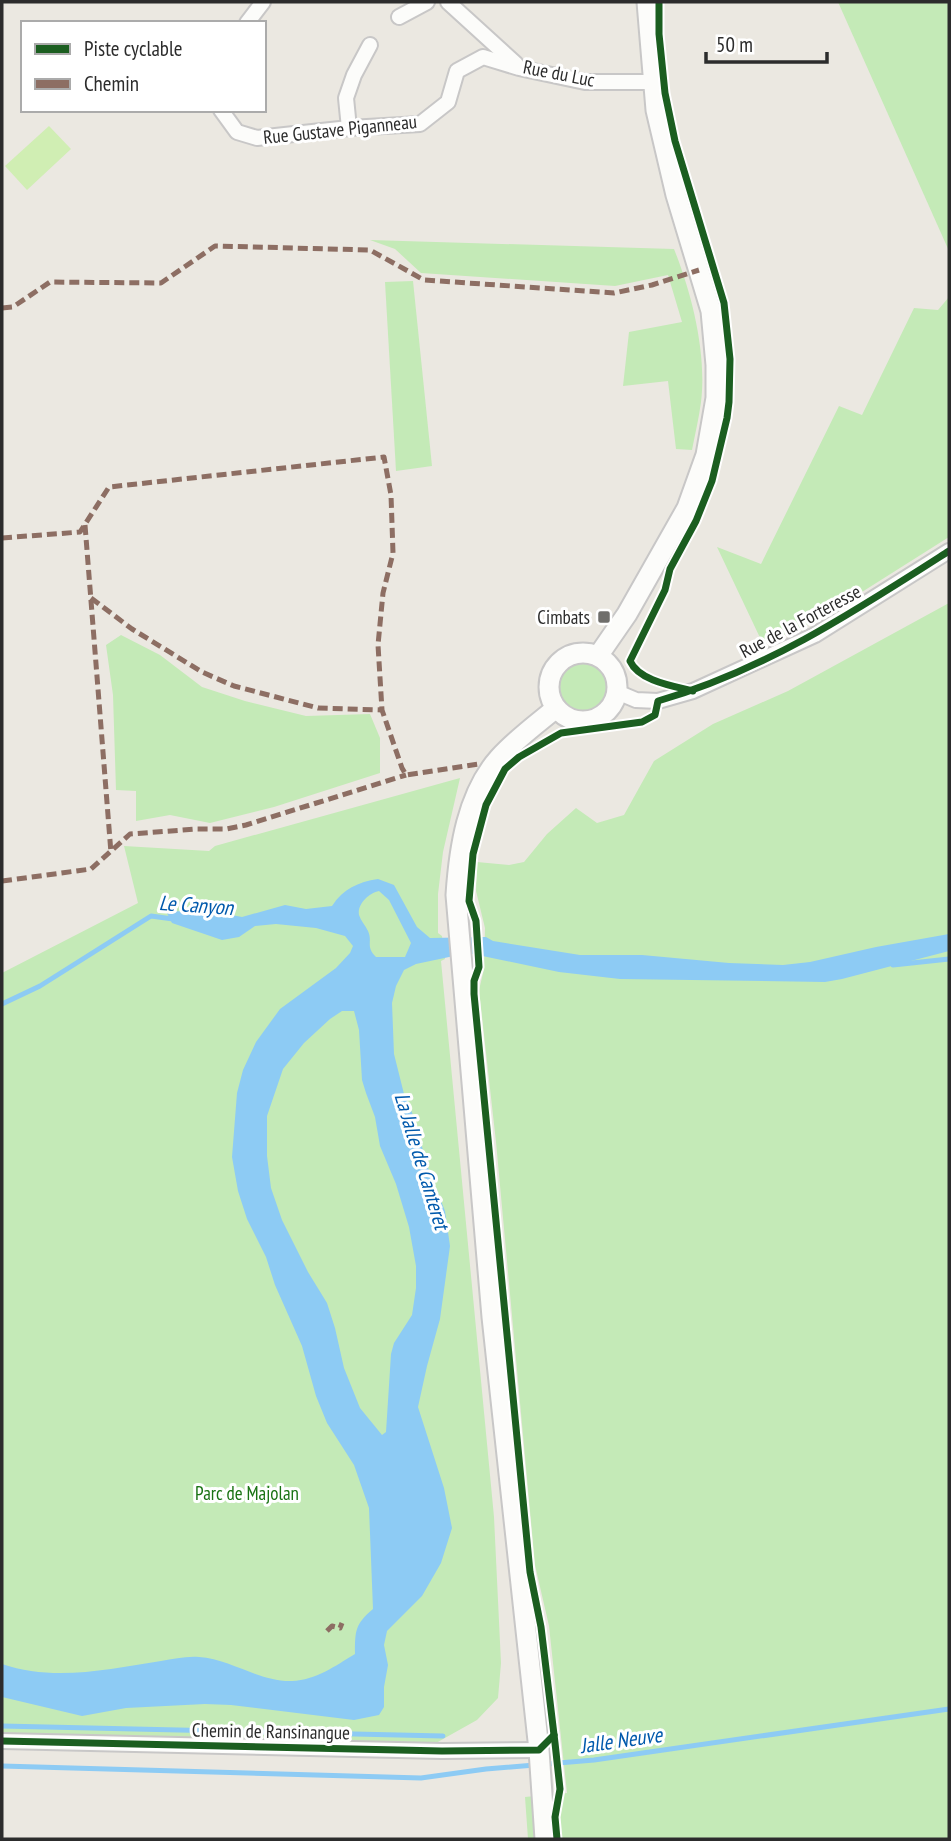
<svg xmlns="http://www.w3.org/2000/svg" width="951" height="1841" viewBox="0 0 951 1841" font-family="'PT Sans Narrow',sans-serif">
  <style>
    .green { fill: #c4eab7 }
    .pitch { fill: #d0eeb3 }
    .water { fill: #8dcbf4; fill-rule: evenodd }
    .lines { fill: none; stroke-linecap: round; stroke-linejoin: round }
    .stream { stroke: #8dcbf4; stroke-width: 5 }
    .street-casing { stroke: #c8c7c7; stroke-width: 18 }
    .secondary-casing { stroke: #c8c7c7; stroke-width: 23 }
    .street { stroke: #fcfcfa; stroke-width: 14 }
    .secondary { stroke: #fcfcfa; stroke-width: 19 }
    .quiet { stroke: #8d6e63; stroke-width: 5; stroke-dasharray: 10 5; stroke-linecap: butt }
    .cycleway-casing { stroke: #fff; stroke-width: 11 }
    .cycleway { stroke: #1b5e20; stroke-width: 7 }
    .poi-dot { fill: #6f6e6b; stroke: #fff; stroke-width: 2.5 }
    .labels { text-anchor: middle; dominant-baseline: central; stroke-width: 6; stroke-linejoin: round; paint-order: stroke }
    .street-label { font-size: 19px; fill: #2c2c2c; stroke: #fff }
    .poi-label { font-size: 19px; fill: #2c2c2c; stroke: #fff; text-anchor: end }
    .park-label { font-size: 19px; fill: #197213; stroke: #fff }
    .water-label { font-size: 21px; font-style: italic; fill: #0059ac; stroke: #fff }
  </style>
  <rect width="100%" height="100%" fill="#ebe8e1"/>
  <g class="green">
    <path d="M838,2H949V251Z"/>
    <path d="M370,240L674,249C692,294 707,354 701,402C699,418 695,434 692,450L676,449L668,381L623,386L629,332L682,322L668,275L615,286L421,273L395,249Z"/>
    <path d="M413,281L432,466L396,471L385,282Z"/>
    <path d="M949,297V537L816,621L763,644L717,547L761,564L839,406L862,415L914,308L938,310Z"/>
    <path d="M949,603V1839H528L525,1797L567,1793L549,1626L535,1565L496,1142L479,990L484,969L485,928L476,891L477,862L509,865L524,862L547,834L576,808L597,823L624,815L654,761L713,724L788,691Z"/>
    <path d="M121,635L160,655L202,687L245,701L306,716L370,714L380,738V773L274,807L210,823L170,815L136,821V791L116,790L113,695L106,645Z"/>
    <circle cx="583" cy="687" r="24"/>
    <path d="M460,778L443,852L438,894V933L442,936L445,959L441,961L494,1517L501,1663L498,1698L477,1720L436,1743L2,1733V973L138,903L124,846L209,851L215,846Z"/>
  </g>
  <path class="pitch" d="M49,126L71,149L27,190L5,166Z"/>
  <path class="water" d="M378,879L394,885L417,927L430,938L486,937L493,941L580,955H642L729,963L783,965L810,962L876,947L949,934V951L842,979L825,982L620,979L559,972L468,953L416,964L404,970L396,986L392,1003L394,1054L404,1094L413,1115L428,1168L445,1211L450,1246L440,1319L427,1366L418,1407L444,1488L452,1528L441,1563L422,1596L387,1631L384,1645L388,1665L384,1687V1707L379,1715L354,1720L231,1705L205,1704L126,1708L82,1716L2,1697V1664C54,1682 109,1669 161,1661C174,1659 186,1656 199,1657C231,1659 259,1682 292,1681C316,1680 335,1666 355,1654C355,1631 355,1624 373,1609L369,1508L354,1465L327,1423L316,1396L302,1346L275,1285L266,1257L247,1219L238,1191L232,1157L237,1093L243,1070L256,1042L280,1009L336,968L350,953L353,946L345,936L316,928L276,924L255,926L239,937L222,940L172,923L166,911L216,912L242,917L285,905L306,909L332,906C343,889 358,882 378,879ZM379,891L389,900L411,943L405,957H376C365,946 373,942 368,931C365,925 361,921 359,915C357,904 369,893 379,891ZM342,1011H354L359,1030L362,1080L366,1093L375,1117L380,1146L396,1184L409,1227L416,1266V1288L412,1315L394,1343L391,1354L386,1432L382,1435L360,1408L344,1368L335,1328L327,1303L308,1272L282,1220L271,1188L267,1156V1116L283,1069L304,1043L330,1019Z"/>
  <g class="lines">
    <g class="stream">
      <path d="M893,965L949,959"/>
      <path d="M2,1004L40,986L151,916L173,919"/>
      <path d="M2,1726L443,1736"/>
      <path d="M2,1766L421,1778L486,1769L594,1760L949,1709"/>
    </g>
    <g class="street-casing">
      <g id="street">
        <path d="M448,2L516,64"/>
        <path d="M399,17L427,2"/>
        <path d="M247,23L263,2"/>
        <path d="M221,110L237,132L257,138L349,128L420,124L448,102L457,71L483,57L519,68L585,82H652"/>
        <path d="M349,128L346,98L354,75L370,45"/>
        <path d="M617,692L636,700L658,701L693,691L815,635L949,551"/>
        <path d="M2,1741L442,1751L539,1750"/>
      </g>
    </g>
    <g class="secondary-casing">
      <g id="secondary">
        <circle cx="583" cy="687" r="34"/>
        <path d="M598,656L627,614L687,508L706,455L716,398V365L711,311L676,195L656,110L647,2"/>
        <path d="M545,1839L539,1750L492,1317L456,895C459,849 467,794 499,758C516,739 537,724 556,708"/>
      </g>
    </g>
    <use href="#street" class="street"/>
    <use href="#secondary" class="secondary"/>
    <g class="quiet">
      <path d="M2,308L13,307L50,282L161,283L215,246L370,250L424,280L614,293L652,285L699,270"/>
      <path d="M85,525L111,853"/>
      <path d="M2,538L80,532L109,487L384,457L391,495L393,553L383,593L378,645L382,710L402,768L406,775L479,764"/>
      <path d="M91,598L132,629L202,672L234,686L318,708L382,710"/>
      <path d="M2,881L91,869L130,834L196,829H226L246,825L406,775"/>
      <path d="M327,1631L332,1626L340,1628L342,1623"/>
    </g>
    <g class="cycleway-casing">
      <g id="cycleway">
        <path d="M659,2V34L665,93L675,141L724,303L730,359L729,402L727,418L712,481L696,521L670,569L665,590L630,661C639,681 673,686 693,691"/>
        <path d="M2,1741L442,1751L539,1750L554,1735"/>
        <path d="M557,1839L555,1817L560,1789L555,1743L541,1627L530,1572L474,994V981L479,967L476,921L469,901L473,854L486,805L505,769L519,757L561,733L642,722L655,715L658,701C764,671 857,610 949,551"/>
      </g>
    </g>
    <use href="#cycleway" class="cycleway"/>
  </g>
  <rect class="poi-dot" x="597" y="610" width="14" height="14" rx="3.5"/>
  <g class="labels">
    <g class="street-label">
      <text transform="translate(559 73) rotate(11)">Rue du Luc</text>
      <text transform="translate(340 129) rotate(-6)">Rue Gustave Piganneau</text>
      <text transform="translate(800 621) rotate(-28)">Rue de la Forteresse</text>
      <text transform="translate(271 1731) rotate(1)">Chemin de Ransinangue</text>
    </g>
    <g class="poi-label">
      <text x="590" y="617">Cimbats</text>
    </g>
    <g class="park-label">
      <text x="247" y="1493">Parc de Majolan</text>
    </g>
    <g class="water-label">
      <text transform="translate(196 905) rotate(4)">Le Canyon</text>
      <text transform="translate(422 1161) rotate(73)">La Jalle de Canteret</text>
      <text transform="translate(621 1740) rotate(-8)">Jalle Neuve</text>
    </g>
  </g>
  <rect width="951" height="1841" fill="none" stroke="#2c2c2c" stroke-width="7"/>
  <rect x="21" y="21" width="245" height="91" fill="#ffffff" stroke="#ababab" stroke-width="2"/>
  <rect x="35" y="44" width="35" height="10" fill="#1b5e20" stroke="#ababab" stroke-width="2"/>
  <text x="84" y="56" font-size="21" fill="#2c2c2c">Piste cyclable</text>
  <rect x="35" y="79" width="35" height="10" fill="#8d6e63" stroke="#ababab" stroke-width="2"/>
  <text x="84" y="91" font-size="21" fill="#2c2c2c">Chemin</text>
  <path d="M706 52v10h121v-10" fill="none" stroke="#2c2c2c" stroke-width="3.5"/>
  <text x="716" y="52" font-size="21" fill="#2c2c2c" stroke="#ffffff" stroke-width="5" paint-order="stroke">50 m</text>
</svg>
